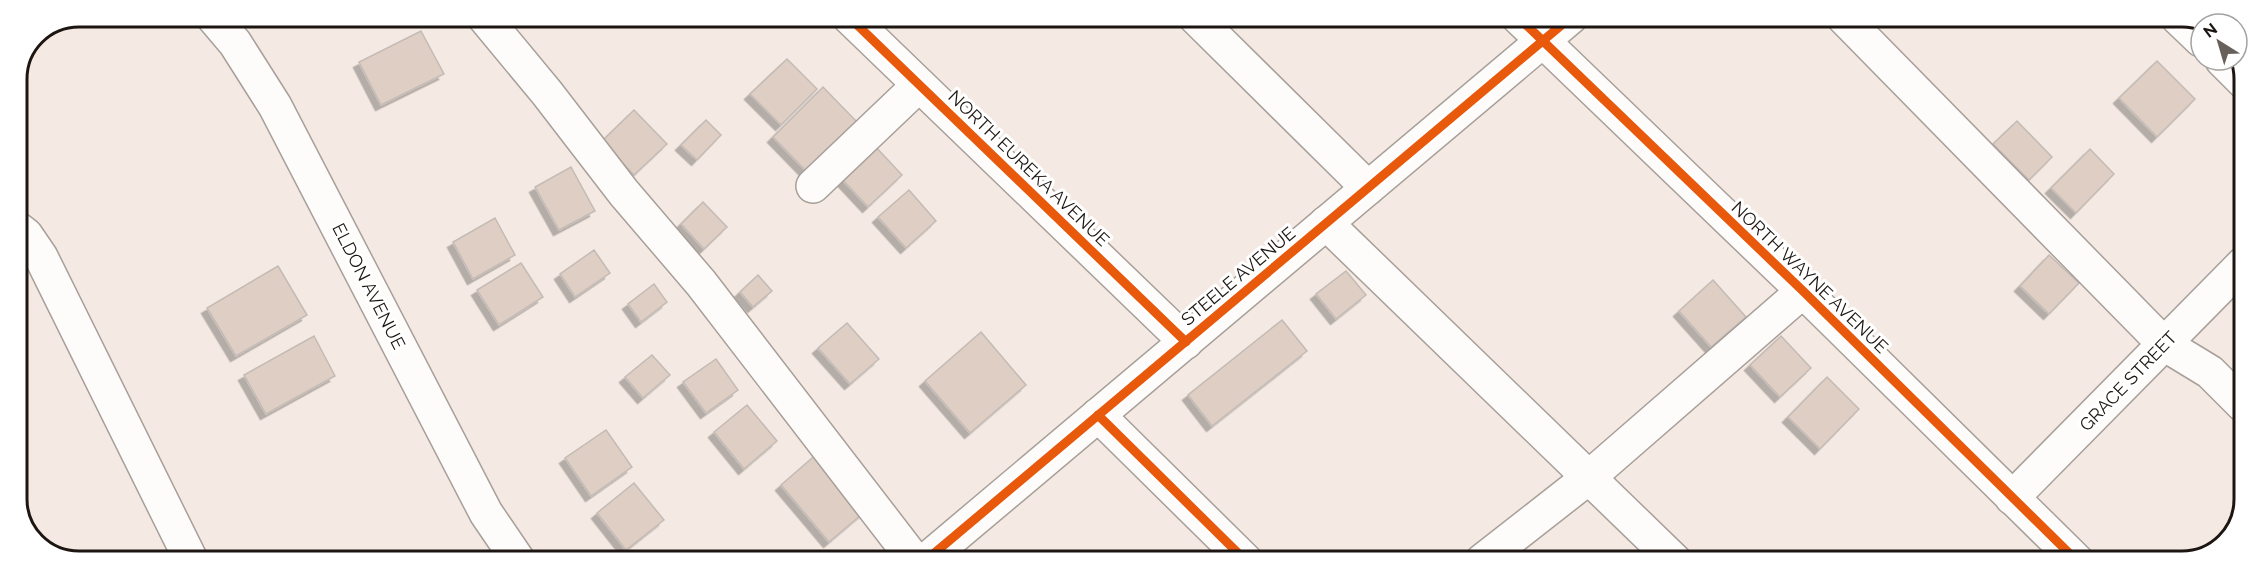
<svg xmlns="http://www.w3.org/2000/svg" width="2261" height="578" viewBox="0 0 2261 578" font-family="Raleway,sans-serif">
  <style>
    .building { fill: #decec3; stroke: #c4bbb6; stroke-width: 1.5; filter: url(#shadow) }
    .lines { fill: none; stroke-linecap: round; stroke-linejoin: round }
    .minor-casing { stroke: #a79f99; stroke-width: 36 }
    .minor { stroke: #fefcfb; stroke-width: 33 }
    .cycleway-casing { stroke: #fff; stroke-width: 13 }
    .cycleway { stroke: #e8590c; stroke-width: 9 }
    .labels { text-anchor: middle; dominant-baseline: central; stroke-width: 6; stroke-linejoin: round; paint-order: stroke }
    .street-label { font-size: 18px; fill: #1c1511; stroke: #fff }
    .rim { fill: none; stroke: #1c1511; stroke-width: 3 }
  </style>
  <defs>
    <filter id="shadow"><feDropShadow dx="-5.5" dy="5.5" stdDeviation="0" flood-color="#0004"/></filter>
  </defs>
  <rect width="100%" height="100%" fill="#f5eae3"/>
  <g class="building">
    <path d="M421,31L444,74L381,105L359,62Z"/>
    <path d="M787,59L817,89L781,125L750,94Z"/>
    <path d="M2157,61L2195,99L2157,137L2119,98Z"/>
    <path d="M823,87L857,122L806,171L773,137Z"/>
    <path d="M634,110L667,144L634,175L602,141Z"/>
    <path d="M706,120L721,135L697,160L681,145Z"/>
    <path d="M2017,121L2052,157L2029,180L1993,144Z"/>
    <path d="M874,145L902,175L868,207L840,177Z"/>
    <path d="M2090,149L2114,174L2076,213L2051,188Z"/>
    <path d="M571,167L595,211L559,230L535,187Z"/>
    <path d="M909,190L936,221L906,248L878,217Z"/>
    <path d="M703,202L727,227L704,249L681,224Z"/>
    <path d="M495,218L515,255L473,279L453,242Z"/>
    <path d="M594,250L610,273L575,297L560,274Z"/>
    <path d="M2049,255L2079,283L2049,314L2020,286Z"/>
    <path d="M521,263L543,297L499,325L477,290Z"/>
    <path d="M278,266L307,315L236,356L207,308Z"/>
    <path d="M1346,271L1366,295L1336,319L1316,294Z"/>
    <path d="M758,275L772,291L753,307L740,292Z"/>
    <path d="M1713,280L1746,317L1711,347L1679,311Z"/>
    <path d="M654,284L667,302L641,322L628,304Z"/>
    <path d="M1282,320L1307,351L1212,426L1188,395Z"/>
    <path d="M847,323L879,359L850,384L818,348Z"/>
    <path d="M981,332L1026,385L970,433L925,381Z"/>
    <path d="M314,336L335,376L266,414L244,375Z"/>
    <path d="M1781,336L1811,368L1780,397L1750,365Z"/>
    <path d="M652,355L670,375L643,398L625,377Z"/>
    <path d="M716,359L738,390L706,413L683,382Z"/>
    <path d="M1827,377L1859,409L1820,449L1788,417Z"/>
    <path d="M747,405L777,441L744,469L714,432Z"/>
    <path d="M606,430L632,467L591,496L565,458Z"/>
    <path d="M819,452L868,509L829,542L781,485Z"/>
    <path d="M634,483L664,520L626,550L597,513Z"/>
  </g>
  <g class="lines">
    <g class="minor-casing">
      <g id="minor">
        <path d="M213,17L235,43L275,106L486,513L518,560"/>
        <path d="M484,17L547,93L624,193L701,283L915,561"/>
        <path d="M849,17L1186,342"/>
        <path d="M1195,17L1368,188"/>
        <path d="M1518,17L1803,291L2077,561"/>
        <path d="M1844,18L2164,344L2210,372L2243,405"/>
        <path d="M2178,18L2201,40"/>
        <path d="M2222,60L2244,82"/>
        <path d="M813,186L919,85"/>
        <path d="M1326,223L1675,561"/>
        <path d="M17,228L26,235L41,257L191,560"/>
        <path d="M1098,415L1246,561"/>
        <path d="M2012,498L2244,263"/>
        <path d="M925,561L1571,17"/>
        <path d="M1482,561L1588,478L1803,291"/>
      </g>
    </g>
    <use href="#minor" class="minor"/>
    <g class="cycleway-casing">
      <g id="cycleway">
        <path d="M849,17L1186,342"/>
        <path d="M1518,17L1803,291L2077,561"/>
        <path d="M1098,415L1246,561"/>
        <path d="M925,561L1571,17"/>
      </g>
    </g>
    <use href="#cycleway" class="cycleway"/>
  </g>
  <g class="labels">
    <g class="street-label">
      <text transform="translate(1029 168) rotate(44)">NORTH EUREKA AVENUE</text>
      <text transform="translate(1238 276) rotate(-40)">STEELE AVENUE</text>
      <text transform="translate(1810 277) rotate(44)">NORTH WAYNE AVENUE</text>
      <text transform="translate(369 286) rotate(63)">ELDON AVENUE</text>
      <text transform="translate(2128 381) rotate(-46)">GRACE STREET</text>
    </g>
  </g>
  <path d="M0 0H2261V578H0ZM79 27H2182A52 52 0 0 1 2234 79V499A52 52 0 0 1 2182 551H79A52 52 0 0 1 27 499V79A52 52 0 0 1 79 27Z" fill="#fff" fill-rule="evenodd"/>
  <path class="rim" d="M79 27H2182A52 52 0 0 1 2234 79V499A52 52 0 0 1 2182 551H79A52 52 0 0 1 27 499V79A52 52 0 0 1 79 27Z"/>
  <g transform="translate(2219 42) rotate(323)"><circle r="28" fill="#ffffff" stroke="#a4a1a0" stroke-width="1.5"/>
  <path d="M0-4.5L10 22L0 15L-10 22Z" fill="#68605a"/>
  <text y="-9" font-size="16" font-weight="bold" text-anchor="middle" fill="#1c1511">N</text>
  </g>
</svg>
